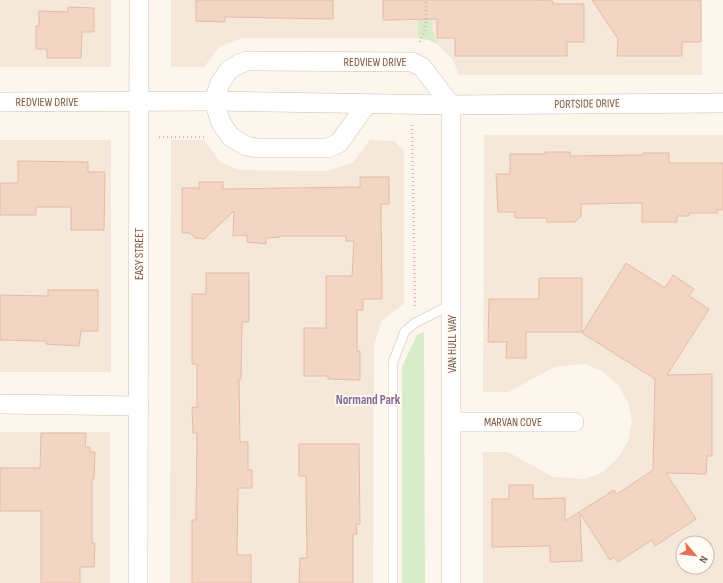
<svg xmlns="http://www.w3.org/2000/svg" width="723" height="583" viewBox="0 0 723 583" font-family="'Sofia Sans Condensed',sans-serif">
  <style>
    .residential { fill: #f5e8da; fill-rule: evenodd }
    .green { fill: #d8ecc9 }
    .building { fill: #f3d5c3; stroke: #e6bba3 }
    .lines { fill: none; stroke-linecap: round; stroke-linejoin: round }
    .lane-casing { stroke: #d1beb0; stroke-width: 10 }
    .street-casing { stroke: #d1beb0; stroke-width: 20 }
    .path { stroke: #d9b8a5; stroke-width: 2.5; stroke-dasharray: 1 3; stroke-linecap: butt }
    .lane { stroke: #fff; stroke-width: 9 }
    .street { stroke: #fff; stroke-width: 19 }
    .labels { text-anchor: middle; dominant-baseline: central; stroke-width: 3.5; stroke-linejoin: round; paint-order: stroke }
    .street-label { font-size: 12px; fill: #7a5c4d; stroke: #fffaf3 }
    .neighbourhood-label { font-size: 13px; font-weight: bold; fill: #846695; stroke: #fffaf3 }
  </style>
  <rect width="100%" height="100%" fill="#fdf6ec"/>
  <g class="residential">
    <rect x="0" y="0" width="111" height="67"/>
    <path d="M171,0H702V75H459L453,60L437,44L429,40L418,38H242L219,47L204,67H171Z"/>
    <path d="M484,135H723V583H483V452H508L553,477L585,479L603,472L618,458L628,441L632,422L628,402L618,385L603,372L585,364L554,367L509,392H483ZM683,543H707V567H683Z"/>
    <rect x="0" y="140" width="111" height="232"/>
    <path d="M171,140H204L220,162L239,170L328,171L353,162L370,140L394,141L404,151V304L382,320L374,345L373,583H170Z"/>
    <rect x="0" y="432" width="110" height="151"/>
  </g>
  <g class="green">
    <path d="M418,0H432V28L437,44L429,40L418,38Z"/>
    <path d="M424,332L425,583H402V367L417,335Z"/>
  </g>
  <g class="building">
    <path d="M196,0H333V19L225,17V22L196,21Z"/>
    <path d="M383,0H532L553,1V4H584V42H567V56H455V38H437V19L383,20Z"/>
    <path d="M592,0H701V42H682V56H617L618,39Z"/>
    <path d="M68,7L94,8V32H82L81,58H47V49H36V26H39V11L68,12Z"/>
    <path d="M545,152H570V156L643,155V153H669V163H723V210H717V213H689V216H677V222H642V203L581,204V216L575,222H547V218H515V212H498L496,174H510V154H545Z"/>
    <path d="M18,161L88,162V172H105L104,230H71V207H36V215H0V183H18Z"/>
    <path d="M360,177H389V204H381L382,299H363V310H357V351H360V380L328,379V376H304V328H326V276H352L354,241H346V236H280V237L266,238V244L247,242V235L233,236L234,211L204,239L195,238L190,233H182V188H199V182H223V189L360,187Z"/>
    <path d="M626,263L665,288L673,275L694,289L689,296L709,309L667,375L712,374V456H707L706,474L666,473L696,519L655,546L652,540L618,562L614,557L610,560L580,513L582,561L550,562V546L492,547V499H509V485H533V499L565,498V521L614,490L617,494L653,470L655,379L582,333Z"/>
    <path d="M206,273H249V322H242L241,379H239L240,442H248V470H252V488H238L237,555H251V583H192V520H196L197,433H193L192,407L197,408V364H192V294H206Z"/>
    <path d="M539,278H582V332H526V358H506L507,342H488L489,299H539Z"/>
    <path d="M48,290H98V331H81L79,346L46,344V341L0,340V295L48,296Z"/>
    <path d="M41,433H86L85,447H90V452H95L94,479H92V543H95L94,567H80V583H41V511H0V468H40Z"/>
    <path d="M299,444H359L360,524H356L357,534H353V583H299L300,558H307L306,476H299Z"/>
  </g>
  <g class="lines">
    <g class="lane-casing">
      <path id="lane" d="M393,583V362L405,331L415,323L452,304"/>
    </g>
    <g class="street-casing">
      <g id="street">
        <path d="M0,102L214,101L451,105L723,103"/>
        <path d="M366,105L339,143L328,148H257L246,146L231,137L221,123L214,101L220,83L229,70L239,64L247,61L412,62L422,67L451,105"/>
        <path d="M0,404L139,406"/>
        <path d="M452,422H574"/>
        <path d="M138,583L139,0"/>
        <path d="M451,583V105"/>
      </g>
    </g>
    <g class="path">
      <path d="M420,42L426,26V0"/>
      <path d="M412,125L415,306"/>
      <path d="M159,137H206"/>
    </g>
    <use href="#lane" class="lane"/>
    <use href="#street" class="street"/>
  </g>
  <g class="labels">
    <g class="street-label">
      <text x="375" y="62">REDVIEW DRIVE</text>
      <text x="47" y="102">REDVIEW DRIVE</text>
      <text transform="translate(587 104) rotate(-1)">PORTSIDE DRIVE</text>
      <text transform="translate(139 254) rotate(-90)">EASY STREET</text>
      <text transform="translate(452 344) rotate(-90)">VAN HULL WAY</text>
      <text x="513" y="422">MARVAN COVE</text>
    </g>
    <g class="neighbourhood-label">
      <text x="368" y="400">Normand Park</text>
    </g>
  </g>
  <g transform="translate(695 555) rotate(118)"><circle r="19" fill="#fffaf3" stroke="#cabbb1"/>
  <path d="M0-3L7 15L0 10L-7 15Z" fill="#e76f51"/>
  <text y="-6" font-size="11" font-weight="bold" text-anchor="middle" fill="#7a5c4d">N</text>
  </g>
</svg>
